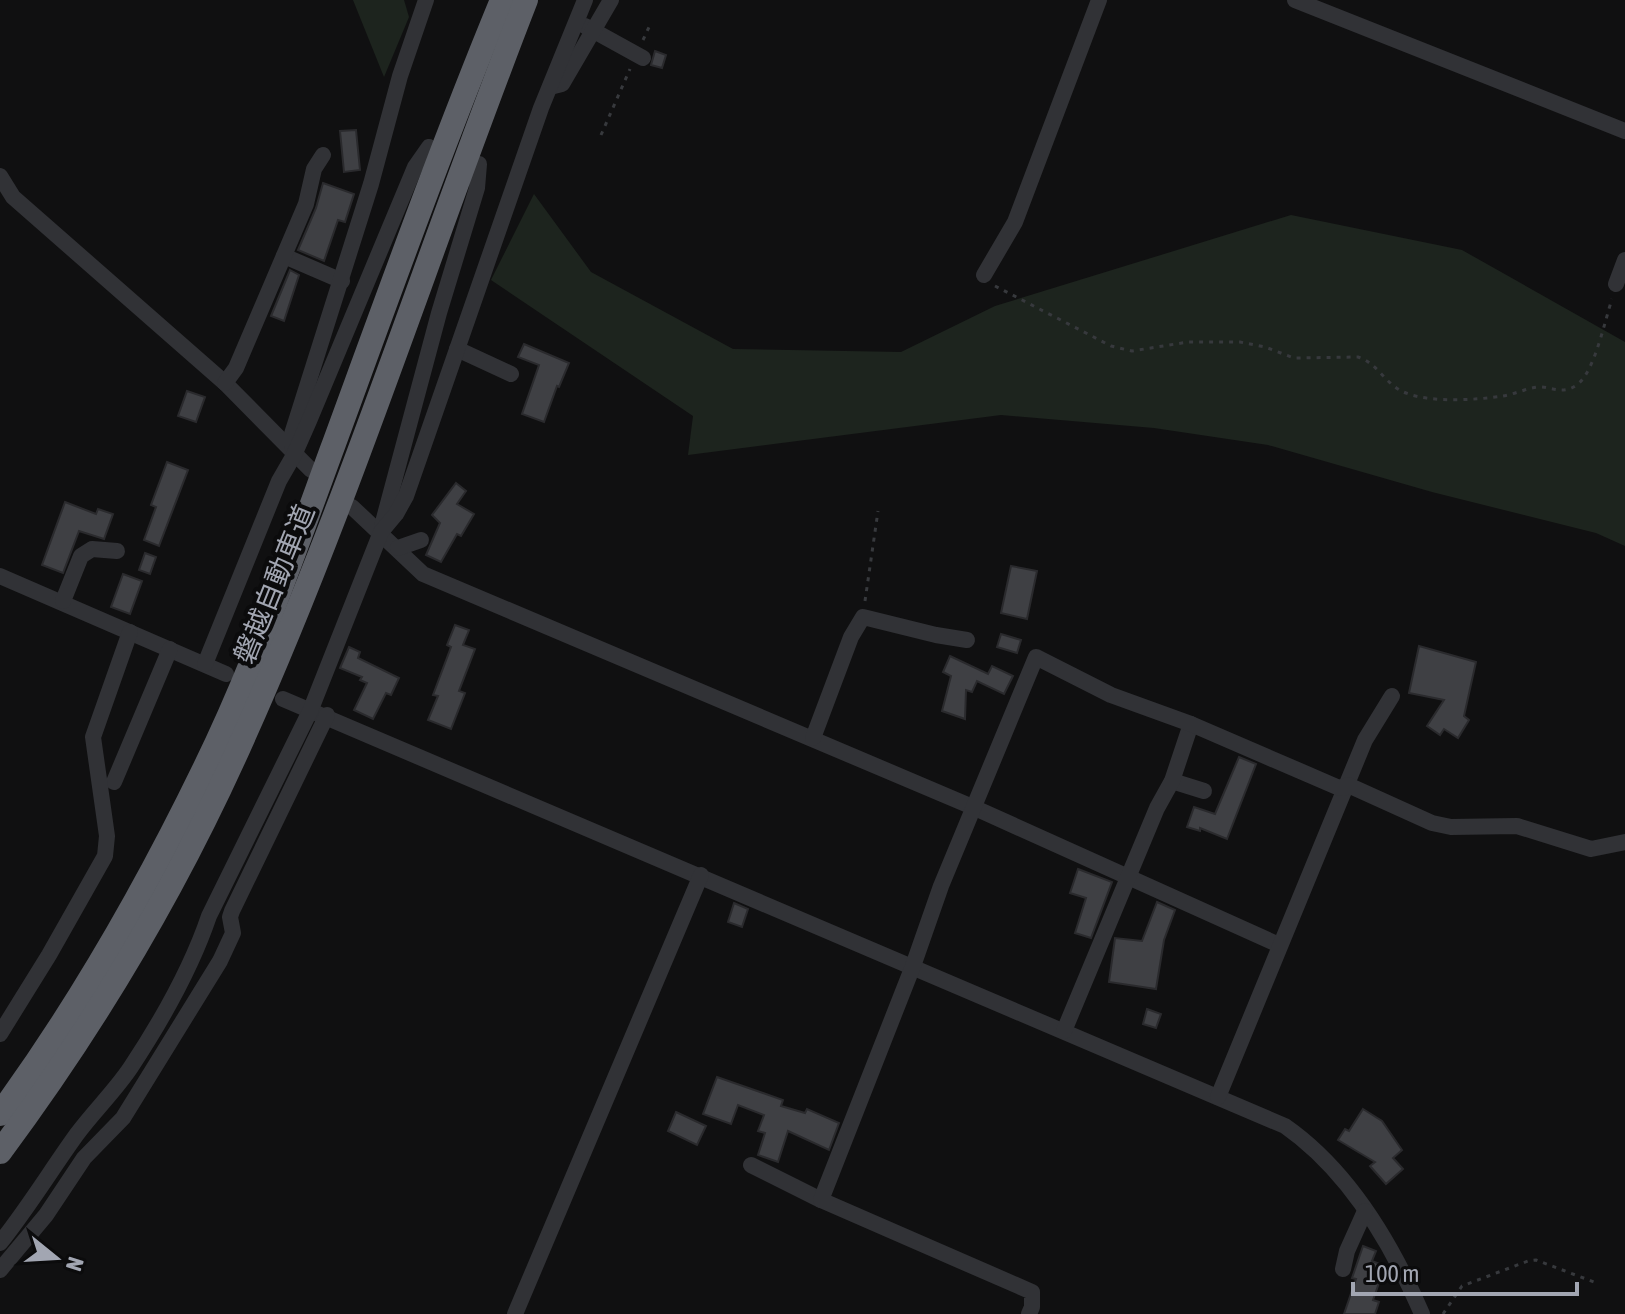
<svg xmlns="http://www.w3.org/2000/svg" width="1625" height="1314" viewBox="0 0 1625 1314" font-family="'Asap Condensed','Noto Sans JP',sans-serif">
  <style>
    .green { fill: #1d241e }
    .building { fill: #3f4044; stroke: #2a2a2d; stroke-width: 2 }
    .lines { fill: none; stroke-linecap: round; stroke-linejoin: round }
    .path { stroke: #37393d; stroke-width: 3; stroke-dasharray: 4 6; stroke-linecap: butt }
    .minor { stroke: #313236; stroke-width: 16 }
    .highway { stroke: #5d6067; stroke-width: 24 }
    .labels { text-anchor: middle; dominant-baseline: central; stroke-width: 8; stroke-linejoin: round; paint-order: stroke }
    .street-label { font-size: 28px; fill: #a2a6b2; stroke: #0b0b0c }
  </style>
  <rect width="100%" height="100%" fill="#101011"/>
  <g class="green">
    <path d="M353,0H404L409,17L384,77Z"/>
    <path d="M534,194L591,272L733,349L901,352L995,306L1291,215L1462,250L1625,342V546L1596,533L1432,492L1268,445L1154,428L1001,415L688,455L693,416L491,280Z"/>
  </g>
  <g class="building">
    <path d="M655,51L666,55L662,68L651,65Z"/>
    <path d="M356,130L360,170L344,172L340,131Z"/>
    <path d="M323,183L354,194L345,222L338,220L324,261L298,250L316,208Z"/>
    <path d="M290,270L299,275L284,321L271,316Z"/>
    <path d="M524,344L569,363L559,387L557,386L544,422L522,414L539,365L518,357Z"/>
    <path d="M187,391L205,397L196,422L178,416Z"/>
    <path d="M167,462L188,470L159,546L144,540L156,507L151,505Z"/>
    <path d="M456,483L466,491L457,504L474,514L461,536L457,534L441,562L426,555L440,523L432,515Z"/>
    <path d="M65,502L96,514L98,509L113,514L104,539L79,531L63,573L42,565Z"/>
    <path d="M145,553L156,557L150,574L139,570Z"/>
    <path d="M1011,566L1037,571L1027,619L1001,613Z"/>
    <path d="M123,574L142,581L130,614L111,607Z"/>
    <path d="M455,625L469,630L463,645L475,649L459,691L465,693L451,729L428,720L438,696L433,695L451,647L447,645Z"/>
    <path d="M1001,634L1021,640L1017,653L997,647Z"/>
    <path d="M1419,646L1476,662L1464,716L1469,720L1458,738L1444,729L1440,735L1427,726L1444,700L1409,693Z"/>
    <path d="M349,647L360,652L358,658L399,678L391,695L386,693L373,719L354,710L367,683L360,680L362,677L340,668Z"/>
    <path d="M950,656L988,674L992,666L1013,676L1004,694L977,681L972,692L966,690L965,719L942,711L951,676L943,672Z"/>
    <path d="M1239,757L1256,764L1227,839L1200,828V831L1187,827L1194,807L1215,814Z"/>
    <path d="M1078,869L1112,882L1091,938L1075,933L1086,898L1070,893Z"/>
    <path d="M1157,902L1175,910L1164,940L1156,989L1109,982L1115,938L1142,941Z"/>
    <path d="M734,903L748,909L742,927L728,922Z"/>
    <path d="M1147,1009L1161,1014L1156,1028L1143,1024Z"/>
    <path d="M717,1077L783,1100L781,1106L805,1113L807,1109L839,1123L829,1150L788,1131L778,1162L758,1155L765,1133L758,1131L764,1115L738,1105L731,1124L703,1114Z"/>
    <path d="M1363,1109L1382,1121L1402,1150L1393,1158L1403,1169L1386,1184L1370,1166L1375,1162L1338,1140L1345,1129L1349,1131Z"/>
    <path d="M676,1112L706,1126L697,1145L668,1131Z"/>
    <path d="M1363,1246L1376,1251L1372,1261L1385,1266L1373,1300L1379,1302L1375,1314H1344L1356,1279L1352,1278Z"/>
  </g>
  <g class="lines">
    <g class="path">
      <path d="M643,40L650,25"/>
      <path d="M601,135L630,69"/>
      <path d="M995,286L1111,346L1132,351L1188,342H1240L1265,347L1294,358L1358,357C1378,363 1386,386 1406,393C1431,403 1477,400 1503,396C1515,394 1527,388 1539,387C1554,387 1564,396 1579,383C1595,369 1605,320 1612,299"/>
      <path d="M865,601L878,511"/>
      <path d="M1443,1314L1462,1286L1528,1261L1536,1260L1594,1282"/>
    </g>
    <g class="minor">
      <path d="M1295,0L1625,131"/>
      <path d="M585,26L643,58"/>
      <path d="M550,87L562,84L611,0"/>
      <path d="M0,176L13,197L225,383L311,470"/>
      <path d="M284,256L342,281"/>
      <path d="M984,275L1015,222L1099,0"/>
      <path d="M1616,284L1625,260"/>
      <path d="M457,349L511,374"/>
      <path d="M225,383L236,368L306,204L314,169L323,155"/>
      <path d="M292,446V434L371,184L400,76L426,0"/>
      <path d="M352,507L423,574L975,808L1279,945"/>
      <path d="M382,526L439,313L477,188L479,164"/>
      <path d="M398,548L421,540"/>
      <path d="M0,576L226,674"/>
      <path d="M63,601L81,556L92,549L117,551"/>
      <path d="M205,664L279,481L294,455L309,421L415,167L429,147"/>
      <path d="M283,699L1285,1126C1348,1170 1392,1244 1422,1314"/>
      <path d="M813,738L851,637L863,617L936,635L967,640"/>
      <path d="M1172,781L1204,791"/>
      <path d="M114,782L170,649"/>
      <path d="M1064,1031L1157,808L1172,781L1191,724"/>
      <path d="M0,1034L49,955L105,856L107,836L93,737L130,632"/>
      <path d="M1218,1097L1365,740L1392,696"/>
      <path d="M751,1165L821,1200"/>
      <path d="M0,1243C28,1208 51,1170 77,1134C94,1111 115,1091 131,1067C162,1020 191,969 209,916L311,709L381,532L396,514L406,496L541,108L585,0"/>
      <path d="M1343,1269L1347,1251L1365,1211"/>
      <path d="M0,1270L46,1215L84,1158L123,1118L220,961L233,933L230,917L232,911L327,715"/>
      <path d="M515,1314L701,875"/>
      <path d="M1029,1314L1032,1307V1292L821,1200L913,966L941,886L1036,657L1111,695L1191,724L1337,787L1344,788L1348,785L1432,823L1451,827L1517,826L1591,849L1625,842"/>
    </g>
    <g class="highway">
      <path d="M0,1114C84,999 156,871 217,742C261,647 296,547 332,449C387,299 441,148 502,0"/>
      <path d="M0,1152C93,1027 176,888 240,745C349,503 429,248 526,0"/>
    </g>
  </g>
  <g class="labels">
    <g class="street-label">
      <text transform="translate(274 584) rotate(-68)">磐越自動車道</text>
    </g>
  </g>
  <g transform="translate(56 1258) rotate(108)" stroke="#0b0b0c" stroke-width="6" paint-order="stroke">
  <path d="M0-6L14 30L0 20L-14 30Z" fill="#a2a6b2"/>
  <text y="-12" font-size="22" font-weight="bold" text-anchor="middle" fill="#a2a6b2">N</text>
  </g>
  <path d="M1353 1282v12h224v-12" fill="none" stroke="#a2a6b2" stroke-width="4"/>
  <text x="1365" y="1282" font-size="24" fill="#a2a6b2" stroke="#0b0b0c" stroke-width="6" paint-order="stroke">100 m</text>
</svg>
